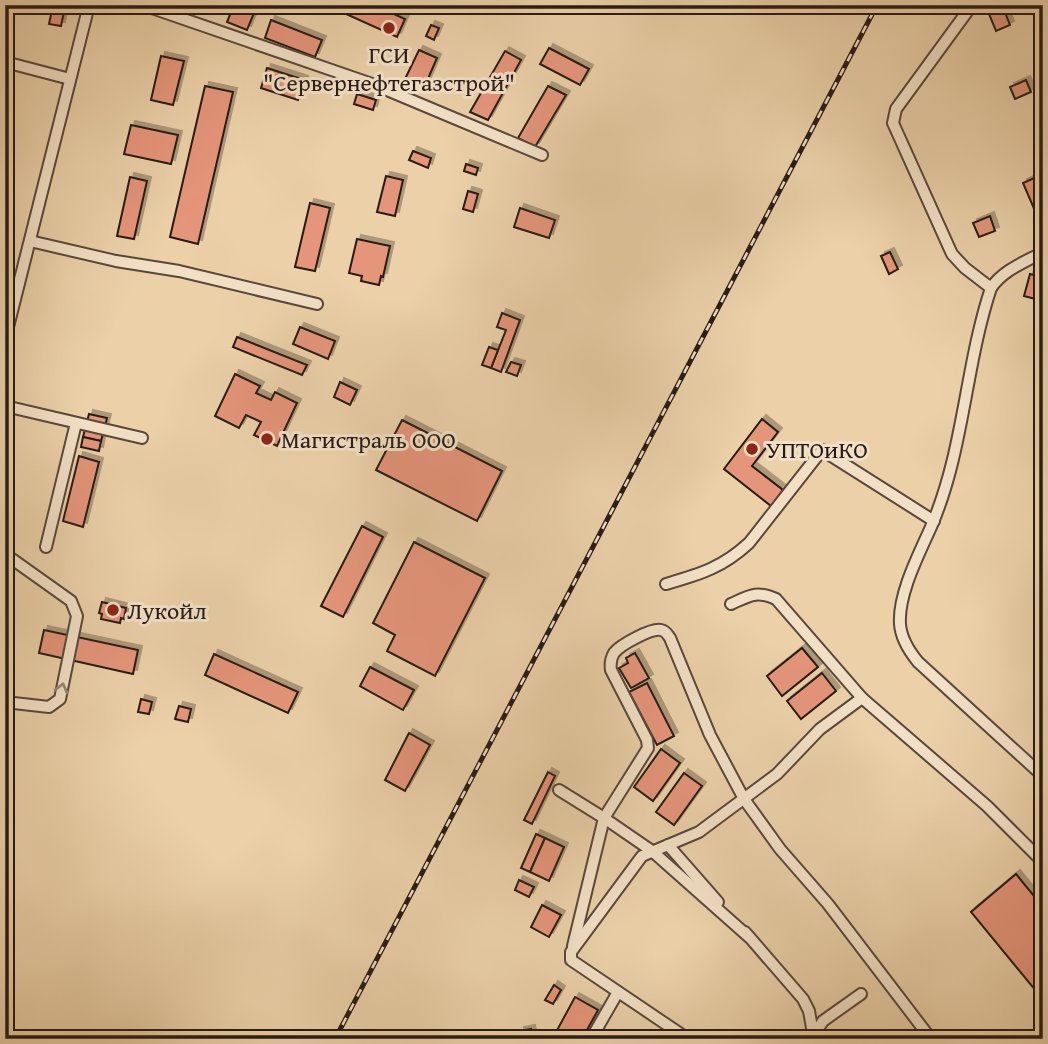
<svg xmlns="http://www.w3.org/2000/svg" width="1048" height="1044" viewBox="0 0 1048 1044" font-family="'Gentium Book Plus',serif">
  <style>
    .building { fill: #e5957a; stroke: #271b17; stroke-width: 2; filter: url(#shadow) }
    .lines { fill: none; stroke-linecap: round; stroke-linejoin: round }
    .minor-casing { stroke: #58483b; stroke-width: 14 }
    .minor { stroke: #f2e0c6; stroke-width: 10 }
    .rail-casing { stroke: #271b17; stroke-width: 5 }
    .rail { stroke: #f2e0c6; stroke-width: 2.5; stroke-dasharray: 8; stroke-linecap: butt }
    .oneway { stroke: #978777 }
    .poi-dot { fill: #8f2418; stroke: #f2e0c6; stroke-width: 2.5 }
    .labels { text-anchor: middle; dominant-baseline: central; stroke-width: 6; stroke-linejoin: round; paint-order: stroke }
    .poi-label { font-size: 24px; fill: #271b17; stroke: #f2e0c6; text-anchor: start }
  </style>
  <defs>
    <filter id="shadow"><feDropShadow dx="4" dy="-4" stdDeviation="0" flood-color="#0004"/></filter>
  </defs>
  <rect width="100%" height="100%" fill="#ebd0a8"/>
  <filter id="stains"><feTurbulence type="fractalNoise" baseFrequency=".00286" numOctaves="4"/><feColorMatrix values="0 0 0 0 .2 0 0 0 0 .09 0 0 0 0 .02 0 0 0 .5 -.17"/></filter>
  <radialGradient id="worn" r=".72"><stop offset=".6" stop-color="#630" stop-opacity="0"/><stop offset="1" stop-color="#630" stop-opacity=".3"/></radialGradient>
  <g class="building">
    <path d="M53,5L65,7L61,26L49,24Z"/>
    <path d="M234,5L254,13L247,30L227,22Z"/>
    <path d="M350,5H374L405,19L397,37L346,14Z"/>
    <path d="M996,5H1002L1010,25L996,31L987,9Z"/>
    <path d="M271,20L322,40L315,57L265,38Z"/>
    <path d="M431,25L439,28L434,40L426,36Z"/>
    <path d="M549,48L589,69L580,85L540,64Z"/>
    <path d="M419,50L437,58L424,88L405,79Z"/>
    <path d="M505,51L521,60L488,120L470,112Z"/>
    <path d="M161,56L184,61L173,105L151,100Z"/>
    <path d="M267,68L304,80L298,100L261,88Z"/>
    <path d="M1026,80L1031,92L1015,99L1010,87Z"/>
    <path d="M205,86L233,92L198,244L170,237Z"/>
    <path d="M548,86L566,95L535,147L518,138Z"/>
    <path d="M357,94L376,100L373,110L354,104Z"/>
    <path d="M131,125L178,135L171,164L124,154Z"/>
    <path d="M413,151L431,158L428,168L409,160Z"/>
    <path d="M466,164L478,168L476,175L464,171Z"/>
    <path d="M1043,174V208L1035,211L1023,183Z"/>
    <path d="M386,176L403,180L395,216L377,212Z"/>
    <path d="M130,177L147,181L134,239L117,236Z"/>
    <path d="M468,191L478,194L473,212L463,209Z"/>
    <path d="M310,203L330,208L315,271L295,267Z"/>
    <path d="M520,208L555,220L549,238L514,227Z"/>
    <path d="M990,216L995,231L979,237L973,223Z"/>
    <path d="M357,239L390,246L383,277L381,276L379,285L361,281L362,276L349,273Z"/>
    <path d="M890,252L898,269L889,274L881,256Z"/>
    <path d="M1030,274L1043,277V301L1024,296Z"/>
    <path d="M502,313L520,320L501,372L491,368L506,330L497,327Z"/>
    <path d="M300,327L335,341L328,359L293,344Z"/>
    <path d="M237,337L307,365L302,375L233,347Z"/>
    <path d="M489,347L498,350L491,368L482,365Z"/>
    <path d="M511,362L521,365L517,376L506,372Z"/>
    <path d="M235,374L260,386L256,393L271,400L275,392L297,403L277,446L254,435L261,422L246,415L239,428L215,416Z"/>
    <path d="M340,382L357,390L350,405L334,397Z"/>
    <path d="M89,414L107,418L101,441L83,437Z"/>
    <path d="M762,419L778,432L752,466L783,490L771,506L724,469Z"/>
    <path d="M402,420L502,471L477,521L376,470Z"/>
    <path d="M83,437L101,441L99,451L81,447Z"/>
    <path d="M79,456L99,462L83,527L63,521Z"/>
    <path d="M362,526L383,537L343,617L321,606Z"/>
    <path d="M414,542L485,578L435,676L387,651L395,635L373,623Z"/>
    <path d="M102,602L126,608L124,619L121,618L120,623L101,619L102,614L99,613Z"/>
    <path d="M44,630L138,650L133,674L39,653Z"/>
    <path d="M802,648L818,667L782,696L767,676Z"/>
    <path d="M635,653L649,678L631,688L619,668L628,663L626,658Z"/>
    <path d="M214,654L298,692L288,713L205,675Z"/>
    <path d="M370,667L414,690L403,710L360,686Z"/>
    <path d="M822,673L836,691L801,719L787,701Z"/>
    <path d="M647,683L674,736L657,745L629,692Z"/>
    <path d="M141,699L152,702L149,714L138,712Z"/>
    <path d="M179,706L191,709L188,722L175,719Z"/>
    <path d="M409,733L430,745L405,791L385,780Z"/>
    <path d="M661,749L680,763L653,801L634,787Z"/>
    <path d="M548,772L555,776L532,824L524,820Z"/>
    <path d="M684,773L702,786L674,825L656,812Z"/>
    <path d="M536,834L545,838L530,872L521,868Z"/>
    <path d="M545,838L564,847L549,881L530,872Z"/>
    <path d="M1016,874L1043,907V995L1041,997L971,912Z"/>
    <path d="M519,880L534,887L529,897L515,890Z"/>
    <path d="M542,905L561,915L549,937L531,927Z"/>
    <path d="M554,985L561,990L553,1004L545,1000Z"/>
    <path d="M575,997L598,1010L582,1039H564L555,1034Z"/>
    <path d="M531,1029L533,1039H521L520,1031Z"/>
  </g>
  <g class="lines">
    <g class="minor-casing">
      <g id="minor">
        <path d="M143,5L375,85L542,155"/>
        <path d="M972,5L896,109L893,123L952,254L965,268L991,288"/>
        <path d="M5,62L70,79"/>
        <path d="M30,241L116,261L179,271L317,304"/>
        <path d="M1043,252C1025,262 1003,270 991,288C965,366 964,451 931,527C919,554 898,594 900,624C901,639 909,651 918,662L1043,776"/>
        <path d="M5,339L89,5"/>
        <path d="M5,406L142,438"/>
        <path d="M46,547L76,423"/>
        <path d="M5,554L71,601L77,616L60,699L49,707L5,702"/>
        <path d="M666,584C700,574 722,568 749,543L822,450L934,521"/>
        <path d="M731,604C749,596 756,590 776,599L862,698L987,806L1043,862"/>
        <path d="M559,790L604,818L573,946"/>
        <path d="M668,845L718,902"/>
        <path d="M745,932L803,999L809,1011L814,1039"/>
        <path d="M749,937L652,851L604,818L648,748L647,740L611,670C610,664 611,658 614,653C620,645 651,628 661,630C666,631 667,634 670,638L710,735L744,799L780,849L828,904L931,1039"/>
        <path d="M813,1036L823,1021L861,994"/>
        <path d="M591,1039L618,992"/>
        <path d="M688,1039L571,960V952L642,856L699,832L711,823L777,774L820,729L862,698"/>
      </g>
    </g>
    <use href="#minor" class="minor"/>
    <g class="rail-casing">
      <path id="rail" d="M335,1039L877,5"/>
    </g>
    <use href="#rail" class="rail"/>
  </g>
  <defs><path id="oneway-chevron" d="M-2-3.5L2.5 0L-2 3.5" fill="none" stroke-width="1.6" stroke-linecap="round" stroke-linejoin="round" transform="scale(1.75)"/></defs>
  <use class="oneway" href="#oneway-chevron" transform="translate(62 688) rotate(-76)"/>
  <g class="poi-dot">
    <circle cx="389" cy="28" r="7"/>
    <circle cx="267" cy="439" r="7"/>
    <circle cx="752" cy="449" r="7"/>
    <circle cx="113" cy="610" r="7"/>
  </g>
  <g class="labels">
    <g class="poi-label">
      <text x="389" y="54" text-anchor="middle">ГСИ<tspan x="389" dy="28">"Сервернефтегазстрой"</tspan></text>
      <text x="281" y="439">Магистраль ООО</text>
      <text x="766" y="449">УПТОиКО</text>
      <text x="127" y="610">Лукойл</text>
    </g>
  </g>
  <rect width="1048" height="1044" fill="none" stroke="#ebd0a8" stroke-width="28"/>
  <rect x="7" y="7" width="1034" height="1030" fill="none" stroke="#271b17" stroke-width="3.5"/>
  <rect x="14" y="14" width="1020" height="1016" fill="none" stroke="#271b17" stroke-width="2"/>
  <rect width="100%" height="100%" filter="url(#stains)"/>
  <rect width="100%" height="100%" fill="url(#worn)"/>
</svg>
